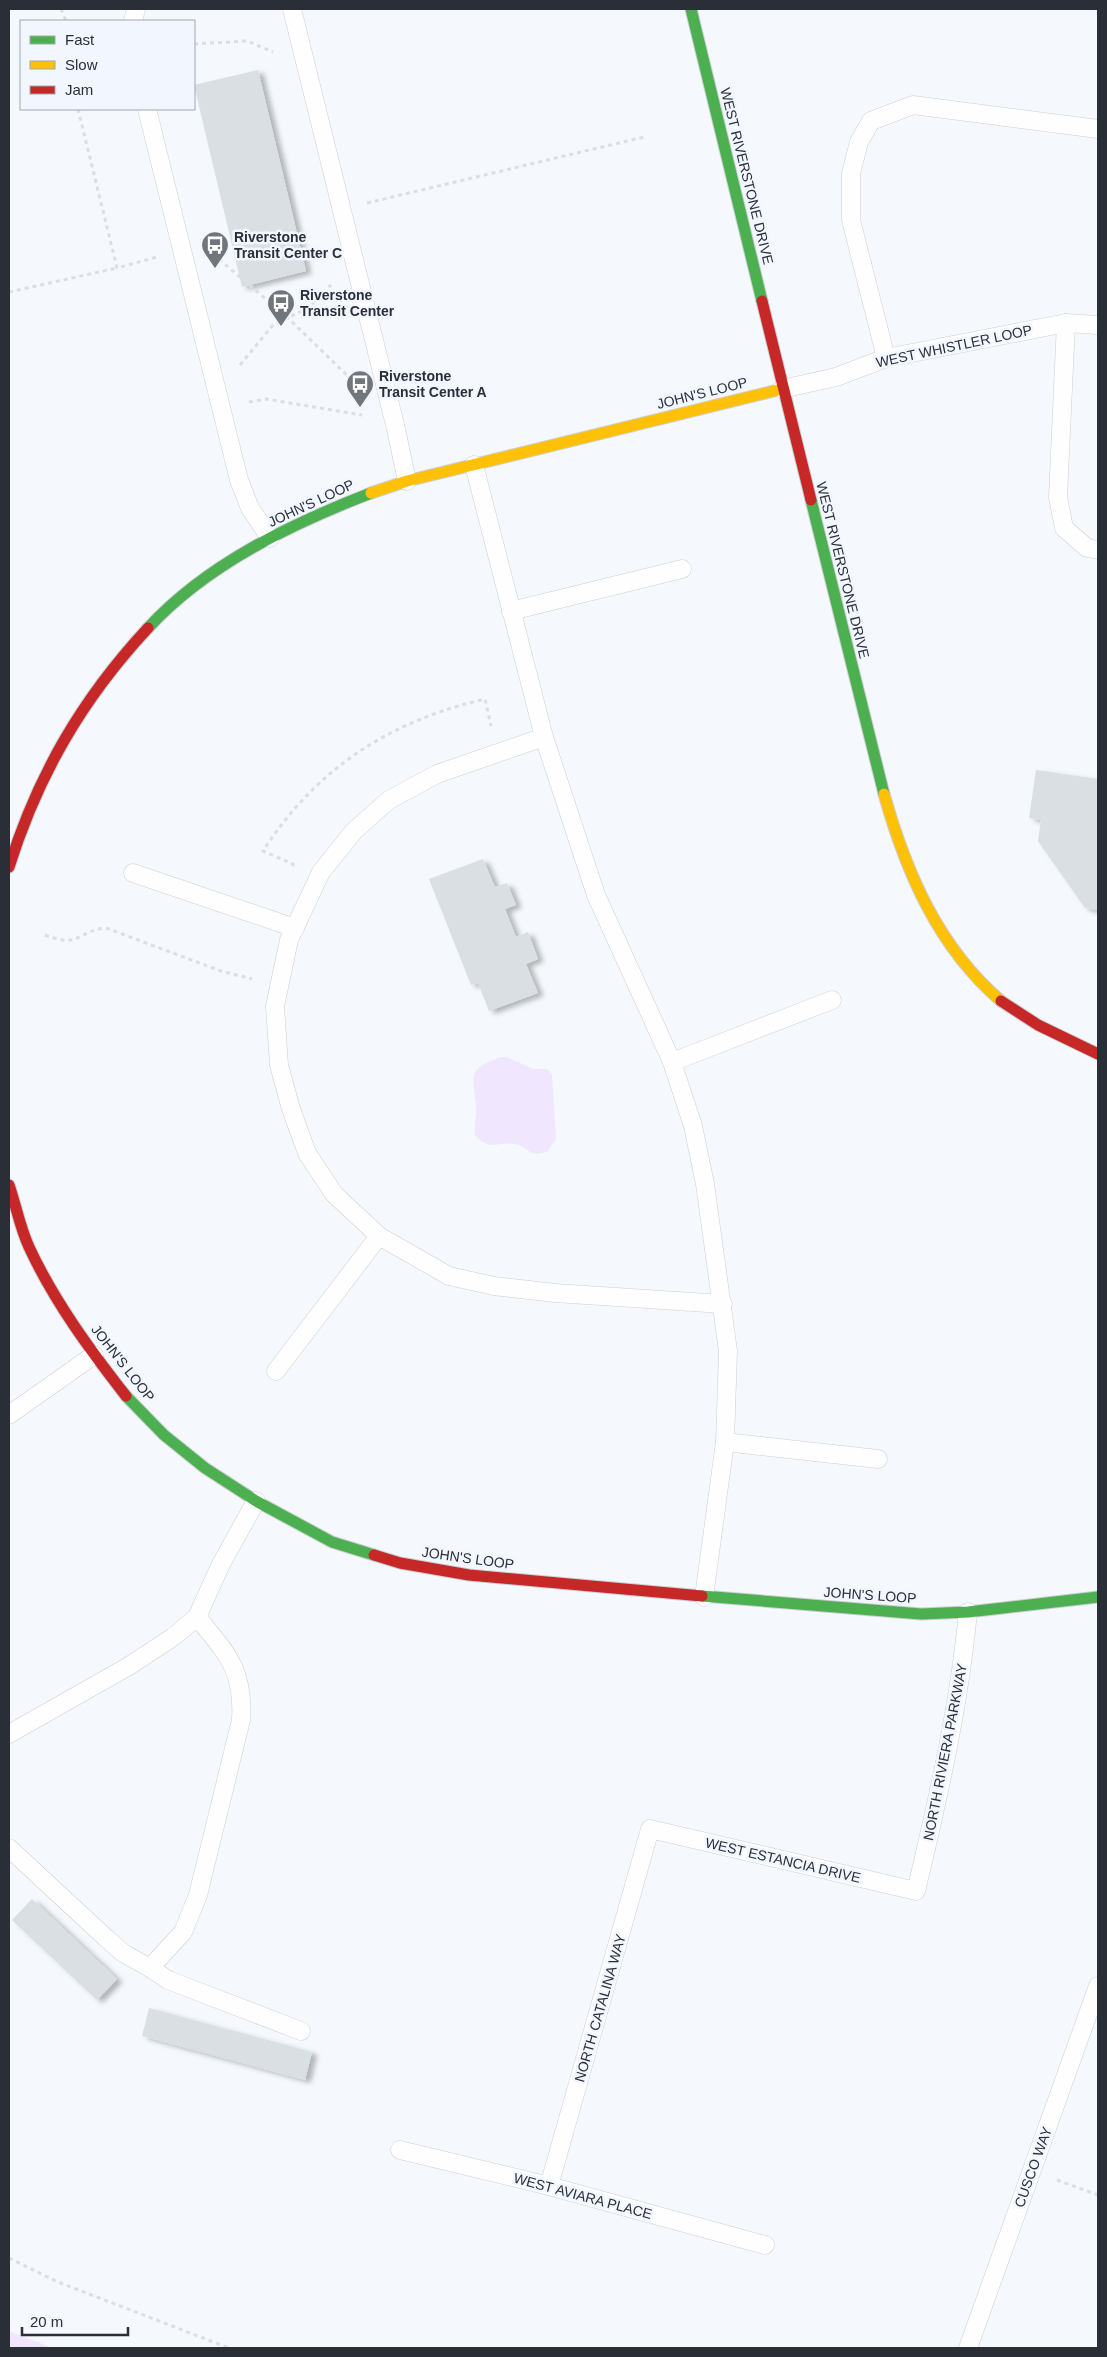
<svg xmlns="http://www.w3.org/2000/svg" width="1107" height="2357" viewBox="0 0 1107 2357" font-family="Helvetica,sans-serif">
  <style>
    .green { fill: #f0e7fe }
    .building { fill: #d9dfe3; filter: url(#shadow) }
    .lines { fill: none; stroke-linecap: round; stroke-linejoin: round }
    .lane-casing { stroke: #cbcfd4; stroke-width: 19 }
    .fast-casing { stroke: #cbcfd4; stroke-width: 13 }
    .slow-casing { stroke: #cbcfd4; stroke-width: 13 }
    .jam-casing { stroke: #cbcfd4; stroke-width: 13 }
    .path { stroke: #dddedf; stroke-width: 3; stroke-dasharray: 4 4; stroke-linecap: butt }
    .lane { stroke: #fefeff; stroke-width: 18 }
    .fast { stroke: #4caf50; stroke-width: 11 }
    .slow { stroke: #ffc107; stroke-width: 11 }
    .jam { stroke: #c62828; stroke-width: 11 }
    .labels { text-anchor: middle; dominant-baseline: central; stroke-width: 5; stroke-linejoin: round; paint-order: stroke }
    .street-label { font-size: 14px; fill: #2a2f37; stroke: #f2f7ff }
    .poi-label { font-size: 14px; font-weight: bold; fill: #2a2f37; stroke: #f2f7ff; text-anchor: start }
  </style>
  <defs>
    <filter id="shadow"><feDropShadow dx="5.5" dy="3" stdDeviation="2.5" flood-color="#0004"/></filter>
  </defs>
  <rect width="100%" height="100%" fill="#f5f8fc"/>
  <g class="green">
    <path d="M501,1057H507L533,1069H547L552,1074L556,1139L547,1152C526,1157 530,1147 515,1144C497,1141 490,1152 475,1135C474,1125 477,1114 476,1104C472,1072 469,1069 501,1057Z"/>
    <path d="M9,2331L53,2348H9Z"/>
  </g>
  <g class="building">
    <path d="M258,70L306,271L242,287L194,85Z"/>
    <path d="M1036,770L1098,779V910L1085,908L1038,841L1041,820L1029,818Z"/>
    <path d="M483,859L495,887L507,883L516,905L505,909L516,937L528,932L538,959L526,964L538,993L489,1011L478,983L471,985L429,879Z"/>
    <path d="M32,1899L117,1979L97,2000L12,1920Z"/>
    <path d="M149,2008L312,2052L305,2080L142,2036Z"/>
  </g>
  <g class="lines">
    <g class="lane-casing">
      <g id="lane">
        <path d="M292,9L396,429L407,481"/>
        <path d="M133,21L136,9"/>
        <path d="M147,109L239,480L250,508L270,538"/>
        <path d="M1066,323L1058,497L1064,528L1087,548L1098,550"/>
        <path d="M886,358L851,220V173L859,142L871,121L913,105L1098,129"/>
        <path d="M782,389L836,377L886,358L1066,323L1098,325"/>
        <path d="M474,465L544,737L596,895L672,1062L693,1126L705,1184L728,1351L725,1442L704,1597"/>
        <path d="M511,611L682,569"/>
        <path d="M544,737L437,774L389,800L354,831L321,872L289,940L275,1006L279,1065L291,1109L307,1153L334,1194L379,1236L449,1276L494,1286L555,1293L723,1304"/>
        <path d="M133,873L295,928"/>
        <path d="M672,1062L832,1000"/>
        <path d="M276,1371L379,1236"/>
        <path d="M9,1415L94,1355"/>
        <path d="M725,1442L878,1459"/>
        <path d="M9,1734L129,1666L173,1637L197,1617L221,1564L256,1501"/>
        <path d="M9,1848L106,1938L123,1953L150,1968L183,1932L198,1895L241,1720C244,1669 227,1654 197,1617"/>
        <path d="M150,1968L168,1980L301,2031"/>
        <path d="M400,2150L549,2186L765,2245"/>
        <path d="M549,2186L650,1829L916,1891C938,1799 959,1707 968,1612"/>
        <path d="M968,2348L1098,1986"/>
      </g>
    </g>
    <g class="fast-casing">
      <g id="fast">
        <path d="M691,9L762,301"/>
        <path d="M811,500L884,794"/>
        <path d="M148,628C207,564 291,524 371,493"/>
        <path d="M126,1396L164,1435L205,1468L256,1501L332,1542L374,1555"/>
        <path d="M702,1596L921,1614L968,1612L1098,1597"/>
      </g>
    </g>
    <g class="slow-casing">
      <g id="slow">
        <path d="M371,493L407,481L782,389"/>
        <path d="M884,794C906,872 938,947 1001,1001"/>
      </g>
    </g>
    <g class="jam-casing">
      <g id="jam">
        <path d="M762,301L811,500"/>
        <path d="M9,867C38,775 82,699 148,628"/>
        <path d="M1001,1001L1038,1025L1098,1054"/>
        <path d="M9,1185C16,1205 20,1228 29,1247C54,1301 90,1350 126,1396"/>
        <path d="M374,1555L400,1563L469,1575L702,1596"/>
      </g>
    </g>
    <g class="path">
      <path d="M61,9L66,21"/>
      <path d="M194,44L247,41L273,52"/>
      <path d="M78,109L117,268L157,257"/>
      <path d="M367,203L644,137"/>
      <path d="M213,254L288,318L355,383"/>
      <path d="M9,292L117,268"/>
      <path d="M240,365L273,325L306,309L331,285"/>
      <path d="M249,402L266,399L362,415"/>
      <path d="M292,866L293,864L263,851C316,769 389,721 485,699L491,726"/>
      <path d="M45,935C81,949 76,931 106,928L221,971L252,979"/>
      <path d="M1057,2180L1098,2195"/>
      <path d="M9,2258L58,2282L229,2348"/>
    </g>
    <use href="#lane" class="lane"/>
    <use href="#fast" class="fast"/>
    <use href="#slow" class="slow"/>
    <use href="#jam" class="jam"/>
  </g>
  <defs>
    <g id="bus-pin" transform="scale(1.4375)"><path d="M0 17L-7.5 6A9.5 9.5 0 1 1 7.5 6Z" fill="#71757c" stroke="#f2f7ff"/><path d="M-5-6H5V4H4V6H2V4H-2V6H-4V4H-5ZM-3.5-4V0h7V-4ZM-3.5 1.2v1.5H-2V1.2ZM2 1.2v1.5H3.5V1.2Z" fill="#fff"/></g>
  </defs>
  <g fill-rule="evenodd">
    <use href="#bus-pin" x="215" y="245"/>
    <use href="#bus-pin" x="281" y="303"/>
    <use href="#bus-pin" x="360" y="384"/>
  </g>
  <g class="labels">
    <g class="street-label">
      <text transform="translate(747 176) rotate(76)">WEST RIVERSTONE DRIVE</text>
      <text transform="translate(954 346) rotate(-12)">WEST WHISTLER LOOP</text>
      <text transform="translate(702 393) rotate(-14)">JOHN'S LOOP</text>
      <text transform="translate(311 503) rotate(-25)">JOHN'S LOOP</text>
      <text transform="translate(843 570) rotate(76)">WEST RIVERSTONE DRIVE</text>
      <text transform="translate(123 1363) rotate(52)">JOHN'S LOOP</text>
      <text transform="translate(468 1558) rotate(8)">JOHN'S LOOP</text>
      <text transform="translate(870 1595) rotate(4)">JOHN'S LOOP</text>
      <text transform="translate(945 1752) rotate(-79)">NORTH RIVIERA PARKWAY</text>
      <text transform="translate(783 1860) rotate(13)">WEST ESTANCIA DRIVE</text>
      <text transform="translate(600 2008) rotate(-74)">NORTH CATALINA WAY</text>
      <text transform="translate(1033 2167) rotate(-70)">CUSCO WAY</text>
      <text transform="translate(583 2196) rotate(15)">WEST AVIARA PLACE</text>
    </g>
    <g class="poi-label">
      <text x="234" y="237">Riverstone<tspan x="234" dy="16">Transit Center C</tspan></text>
      <text x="300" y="295">Riverstone<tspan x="300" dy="16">Transit Center</tspan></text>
      <text x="379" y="376">Riverstone<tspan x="379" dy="16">Transit Center A</tspan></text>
    </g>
  </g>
  <rect width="1107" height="2357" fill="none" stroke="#2a2f37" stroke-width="20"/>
  <rect x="20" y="20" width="175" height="90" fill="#f2f7ff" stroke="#a2a7af"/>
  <rect x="30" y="36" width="25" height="8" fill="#4caf50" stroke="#a2a7af"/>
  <text x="65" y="45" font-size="15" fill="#2a2f37">Fast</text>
  <rect x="30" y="61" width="25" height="8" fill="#ffc107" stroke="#a2a7af"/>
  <text x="65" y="70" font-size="15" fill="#2a2f37">Slow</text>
  <rect x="30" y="86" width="25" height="8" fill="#c62828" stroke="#a2a7af"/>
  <text x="65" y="95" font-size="15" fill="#2a2f37">Jam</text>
  <path d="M22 2327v8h106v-8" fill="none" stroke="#2a2f37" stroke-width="2.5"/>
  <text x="30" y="2327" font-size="15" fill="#2a2f37" stroke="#f2f7ff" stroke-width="4" paint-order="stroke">20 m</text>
</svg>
